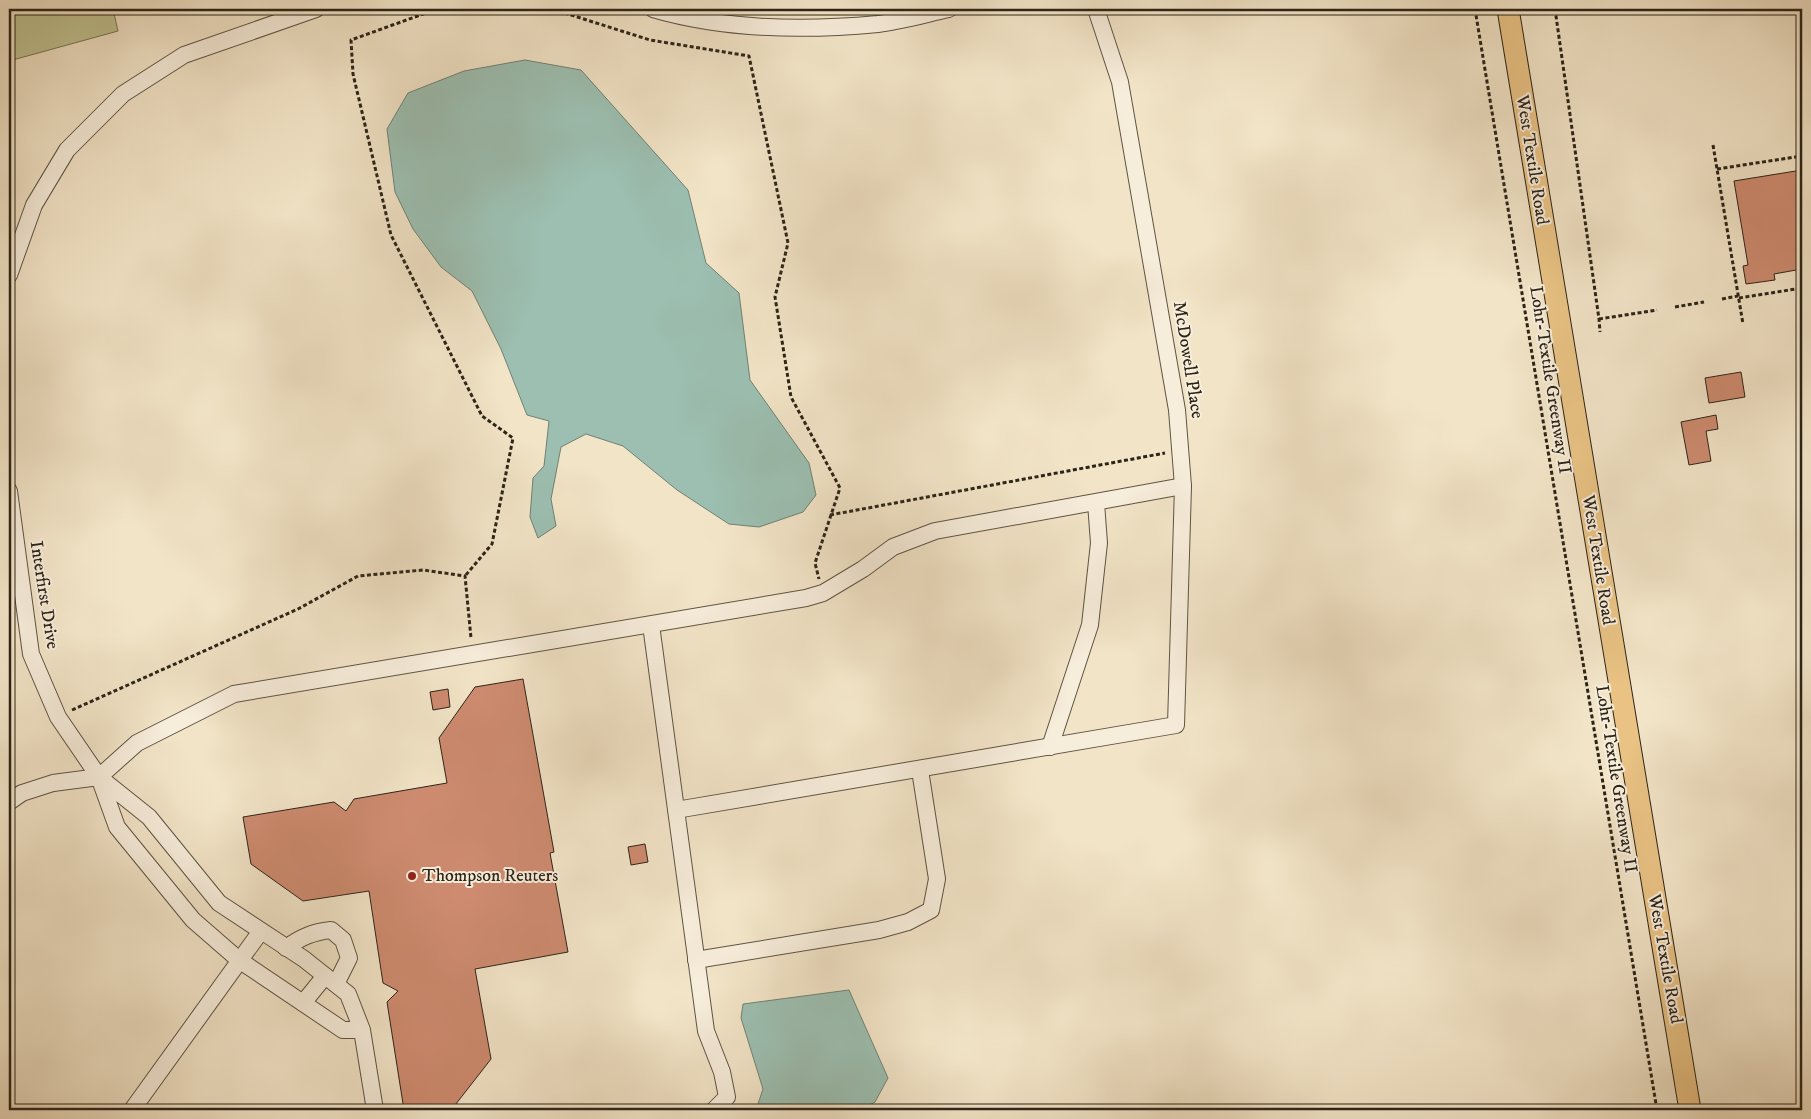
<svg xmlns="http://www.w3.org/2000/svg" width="1811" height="1119" viewBox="0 0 1811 1119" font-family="'IM FELL DW Pica',serif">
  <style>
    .green { fill: #c0c291; stroke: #767355 }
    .water { fill: #9cbfb1; stroke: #6f8174 }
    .building { fill: #ce8b70; stroke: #2c2419 }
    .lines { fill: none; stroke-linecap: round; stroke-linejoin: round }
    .minor-casing { stroke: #5e5444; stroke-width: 18 }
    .major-casing { stroke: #2c2419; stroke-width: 23 }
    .path { stroke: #2c2419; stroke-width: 3; stroke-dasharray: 4 2.5; stroke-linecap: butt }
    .minor { stroke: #f7eddb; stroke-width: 16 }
    .major { stroke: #e9c284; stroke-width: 21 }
    .poi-dot { fill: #8f2418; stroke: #f7eddb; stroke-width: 2 }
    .labels { text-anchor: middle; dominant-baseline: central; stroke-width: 4; stroke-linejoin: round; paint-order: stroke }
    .street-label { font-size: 18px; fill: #2c2419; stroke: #f7eddb }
    .poi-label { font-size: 18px; fill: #2c2419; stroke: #f7eddb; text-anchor: start }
  </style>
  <rect width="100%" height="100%" fill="#f2e4c7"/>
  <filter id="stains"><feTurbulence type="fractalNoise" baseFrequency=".004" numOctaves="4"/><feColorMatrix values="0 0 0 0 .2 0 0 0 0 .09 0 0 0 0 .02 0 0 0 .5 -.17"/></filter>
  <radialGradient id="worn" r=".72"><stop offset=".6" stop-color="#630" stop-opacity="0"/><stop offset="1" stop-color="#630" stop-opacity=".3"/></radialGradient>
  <path class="green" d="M9,9H113L118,31L9,61Z"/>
  <g class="water">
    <path d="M525,60L581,70L688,190L706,263L739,293L750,380L809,463L816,495L803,512L759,527L729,524L677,490L623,446L586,434L561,447L551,499L556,526L538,538L530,517L533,478L544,466L549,421L527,415L501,349L472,291L441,267L413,229L395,192L387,129L408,93L464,71Z"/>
    <path d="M849,990L888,1078L875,1102L861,1110H756L763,1089L741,1018L743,1004Z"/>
  </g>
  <g class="building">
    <path d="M1802,170V269L1774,274L1775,280L1746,284L1743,266L1748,265L1734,181Z"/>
    <path d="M1741,372L1745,397L1709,403L1705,378Z"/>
    <path d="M1716,415L1718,429L1706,431L1711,461L1689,465L1681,422Z"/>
    <path d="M523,679L554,852L550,853L568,952L475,969L491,1059L452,1109L404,1110L387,1002L398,991L383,983L369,891L303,901L251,864L243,817L334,802L346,811L354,799L447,783L439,738L475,687Z"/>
    <path d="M448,689L450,707L433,710L430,692Z"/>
    <path d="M645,844L648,862L631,865L628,847Z"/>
  </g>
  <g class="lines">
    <g class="minor-casing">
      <g id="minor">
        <path d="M653,9C725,30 804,31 878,24C901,21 926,14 949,9"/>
        <path d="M9,275L34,205L67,150L123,94L184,55L316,9"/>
        <path d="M9,491L31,654L58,717L99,777"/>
        <path d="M651,625L706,1031L722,1072L727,1097L714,1110"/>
        <path d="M1050,747L1090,625L1099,543L1096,503"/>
        <path d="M9,802L22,793L53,783L99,777L137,743L234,694L806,598L823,593L863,569L893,547L935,531L1183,486"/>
        <path d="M676,810L1176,725L1183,486L1177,410L1120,82L1096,9"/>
        <path d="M286,948C301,937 313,932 331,930L343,940L349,958L336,984"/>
        <path d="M696,960L879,930L908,922L931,910L937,879L920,770"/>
        <path d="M303,1003L325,976"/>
        <path d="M362,1030H343L239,960L193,920L117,827L99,777L149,817L219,903L304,959L348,994L362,1030L375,1110"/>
        <path d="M132,1110L261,931"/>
      </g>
    </g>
    <g class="major-casing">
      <path id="major" d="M1508,9L1690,1110"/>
    </g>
    <g class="path">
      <path d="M437,9L351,40L353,74L391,235L482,416L513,438L492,544L465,576"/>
      <path d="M552,9L650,40L749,56L788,243L775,297L791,397L840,488L815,563L819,579"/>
      <path d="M1475,9L1657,1110"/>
      <path d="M1555,9L1599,319L1600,332"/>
      <path d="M1713,145L1743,324"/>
      <path d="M1717,169L1802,156"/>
      <path d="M1739,298L1802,288"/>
      <path d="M1722,299L1738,296"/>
      <path d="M1675,307L1704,302"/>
      <path d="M1599,319L1657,310"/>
      <path d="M830,515L1165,453"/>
      <path d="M72,710L298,609L358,576L423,570L465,576L471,638"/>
    </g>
    <use href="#minor" class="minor"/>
    <use href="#major" class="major"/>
  </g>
  <circle class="poi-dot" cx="412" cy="876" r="5"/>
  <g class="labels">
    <g class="street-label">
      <text transform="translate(1532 160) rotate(81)">West Textile Road</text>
      <text transform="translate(1188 360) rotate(81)">McDowell Place</text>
      <text transform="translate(1550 380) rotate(81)">Lohr-Textile Greenway II</text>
      <text transform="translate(1598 560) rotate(81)">West Textile Road</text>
      <text transform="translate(44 595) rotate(81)">Interfirst Drive</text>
      <text transform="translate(1616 779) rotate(81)">Lohr-Textile Greenway II</text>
      <text transform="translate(1665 959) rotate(80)">West Textile Road</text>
    </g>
    <g class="poi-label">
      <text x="422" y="876">Thompson Reuters</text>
    </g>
  </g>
  <rect width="1811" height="1119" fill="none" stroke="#f2e4c7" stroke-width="30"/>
  <rect x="10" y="10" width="1791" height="1099" fill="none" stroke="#2c2419" stroke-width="2.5"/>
  <rect x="15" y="15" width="1781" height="1089" fill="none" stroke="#2c2419"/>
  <rect width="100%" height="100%" filter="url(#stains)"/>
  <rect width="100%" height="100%" fill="url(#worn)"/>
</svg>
